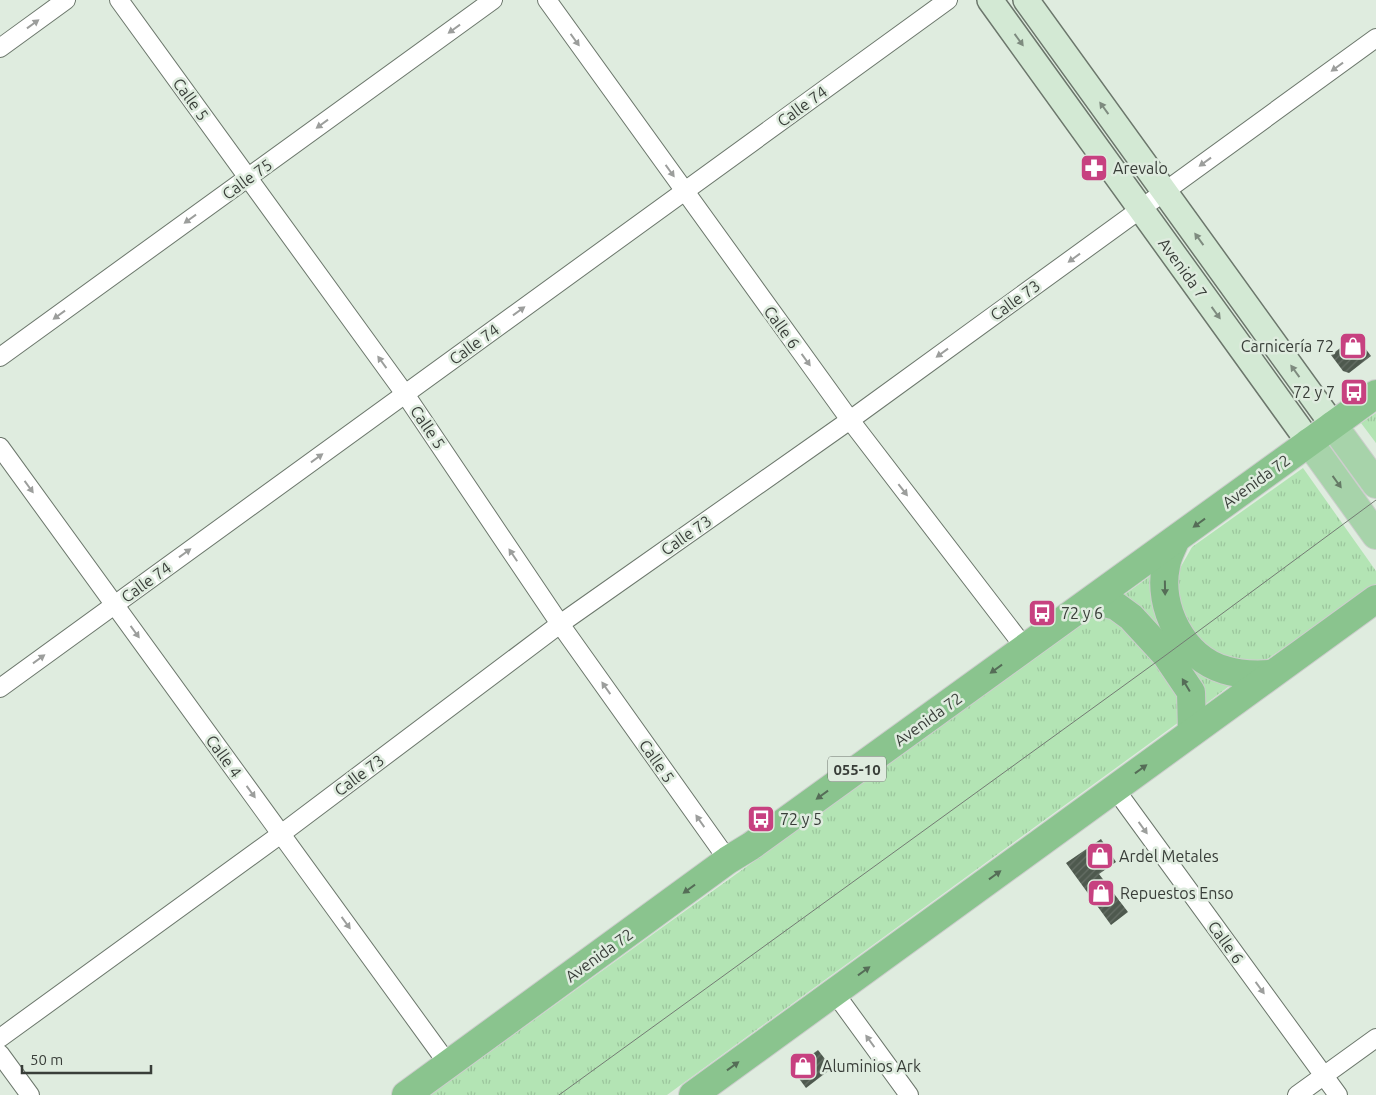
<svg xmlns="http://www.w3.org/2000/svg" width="1376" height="1095" viewBox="0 0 1376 1095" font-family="Ubuntu,sans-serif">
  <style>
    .grass { fill: url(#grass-tufts) }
    .building { fill: url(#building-hatch) }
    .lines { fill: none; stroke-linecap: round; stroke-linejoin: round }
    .minor-casing { stroke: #6c776c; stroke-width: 20 }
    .secondary-casing { stroke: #6c776c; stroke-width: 28 }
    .primary-casing { stroke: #cccdcc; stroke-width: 30 }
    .trunk-casing { stroke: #cccdcc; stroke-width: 30 }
    .minor { stroke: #fff; stroke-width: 18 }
    .secondary { stroke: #d3e9d4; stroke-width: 25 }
    .primary { stroke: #a7d3aa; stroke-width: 28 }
    .trunk { stroke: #8ac48e; stroke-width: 28 }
    .tram { stroke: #737b73; stroke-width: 1 }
    .oneway { fill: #9c9e9c }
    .oneway2 { fill: #7e8b7f }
    .oneway3 { fill: #657a66 }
    .oneway4 { fill: #556d57 }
    .labels { text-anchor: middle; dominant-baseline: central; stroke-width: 5; stroke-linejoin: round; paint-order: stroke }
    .shield { fill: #dfecdf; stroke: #6b726b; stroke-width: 1 }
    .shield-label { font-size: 15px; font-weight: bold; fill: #393e39 }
    .street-label { font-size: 16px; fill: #393e39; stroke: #dfecdf }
    .poi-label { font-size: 16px; fill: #393e39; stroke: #dfecdf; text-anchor: start }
  </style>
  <defs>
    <pattern id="grass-tufts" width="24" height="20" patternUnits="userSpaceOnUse" patternTransform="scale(1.25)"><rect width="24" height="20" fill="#b3e4b4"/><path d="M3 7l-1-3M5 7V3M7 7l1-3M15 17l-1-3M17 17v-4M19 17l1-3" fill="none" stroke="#9bc59c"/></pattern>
    <pattern id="building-hatch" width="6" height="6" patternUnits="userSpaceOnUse" patternTransform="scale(1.25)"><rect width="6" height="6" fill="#4e594e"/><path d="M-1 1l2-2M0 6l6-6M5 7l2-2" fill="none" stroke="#666f66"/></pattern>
  </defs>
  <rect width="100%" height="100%" fill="#dfecdf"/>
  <g class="grass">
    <path d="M1376,413V443L1361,423Z"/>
    <path d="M1303,468L1376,571V585L1266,660L1249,664L1198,646L1174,590L1179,570L1192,547Z"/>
    <path d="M1153,574C1153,586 1152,601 1155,613C1162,641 1186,670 1213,680C1218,682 1226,683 1232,684L1199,709L1121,597Z"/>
    <path d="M1113,612L1183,694L1179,722L667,1095H430L1098,613Z"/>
  </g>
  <g class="building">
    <path d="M1356,336L1371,356L1349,373L1343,371L1331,355Z"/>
    <path d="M1101,839L1116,862L1099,874L1128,912L1111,925L1066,863Z"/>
    <path d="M818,1050L832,1068L806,1088L792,1069Z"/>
  </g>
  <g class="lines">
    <g class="minor-casing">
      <g id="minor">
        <path d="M119,0L405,394L560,624L728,860"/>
        <path d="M547,0L850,420L1025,648"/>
        <path d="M0,48L66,0"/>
        <path d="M0,357L493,0"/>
        <path d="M0,447L448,1064"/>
        <path d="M0,688L948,0"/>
        <path d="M1115,789L1338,1095"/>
        <path d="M834,992L909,1095"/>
        <path d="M0,1038L281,834L560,624L850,420L1376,38"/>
        <path d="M0,1054L30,1095"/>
        <path d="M1297,1095L1376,1038"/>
      </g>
    </g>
    <g class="secondary-casing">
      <g id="secondary">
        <path d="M990,0L1309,442"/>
        <path d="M1026,0L1333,425"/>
      </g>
    </g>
    <g class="primary-casing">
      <g id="primary">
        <path d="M1333,425L1376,484"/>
        <path d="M1309,442L1376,535"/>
      </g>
    </g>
    <g class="trunk-casing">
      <g id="trunk">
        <path d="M1175,541C1172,549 1167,557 1166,566C1157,607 1183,658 1225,670C1240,675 1254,675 1270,674"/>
        <path d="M1092,600L1116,606L1131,617L1166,655L1191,692L1192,732"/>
        <path d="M406,1095L728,860L751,846L1376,394"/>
        <path d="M693,1095L1376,599"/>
      </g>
    </g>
    <use href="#minor" class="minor"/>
    <use href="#secondary" class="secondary"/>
    <use href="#primary" class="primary"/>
    <use href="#trunk" class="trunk"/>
    <path class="tram" d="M559,1095L1166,655L1376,500"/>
  </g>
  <defs><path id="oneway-solid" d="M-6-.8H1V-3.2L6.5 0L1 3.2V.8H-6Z" transform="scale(1.25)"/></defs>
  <g class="oneway">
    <use href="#oneway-solid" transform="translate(33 24) rotate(-36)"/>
    <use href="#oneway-solid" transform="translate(454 29) rotate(144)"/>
    <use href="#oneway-solid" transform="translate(575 40) rotate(54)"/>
    <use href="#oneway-solid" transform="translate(1337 67) rotate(144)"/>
    <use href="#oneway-solid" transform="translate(322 124) rotate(144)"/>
    <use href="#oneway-solid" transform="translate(1205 162) rotate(144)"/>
    <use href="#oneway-solid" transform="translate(670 171) rotate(54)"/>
    <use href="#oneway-solid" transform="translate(190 219) rotate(144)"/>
    <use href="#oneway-solid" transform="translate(1074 258) rotate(144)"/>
    <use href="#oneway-solid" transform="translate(519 311) rotate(-36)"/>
    <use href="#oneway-solid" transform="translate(59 315) rotate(144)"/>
    <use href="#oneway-solid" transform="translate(942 353) rotate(144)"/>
    <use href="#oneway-solid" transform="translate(806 360) rotate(54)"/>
    <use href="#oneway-solid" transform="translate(382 362) rotate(-126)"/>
    <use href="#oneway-solid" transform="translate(317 458) rotate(-36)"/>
    <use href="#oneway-solid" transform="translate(29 487) rotate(54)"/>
    <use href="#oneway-solid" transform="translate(903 490) rotate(52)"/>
    <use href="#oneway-solid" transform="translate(185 553) rotate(-36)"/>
    <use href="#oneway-solid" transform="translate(513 555) rotate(-124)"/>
    <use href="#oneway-solid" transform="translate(135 632) rotate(54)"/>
    <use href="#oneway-solid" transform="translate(39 659) rotate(-36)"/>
    <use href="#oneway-solid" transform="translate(606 688) rotate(-125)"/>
    <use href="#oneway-solid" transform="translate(251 792) rotate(54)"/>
    <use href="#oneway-solid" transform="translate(700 821) rotate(-125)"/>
    <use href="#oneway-solid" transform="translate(1143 828) rotate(54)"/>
    <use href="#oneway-solid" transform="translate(346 923) rotate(54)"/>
    <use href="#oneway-solid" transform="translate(1260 988) rotate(54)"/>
    <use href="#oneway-solid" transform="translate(870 1041) rotate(-126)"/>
  </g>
  <g class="oneway2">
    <use href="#oneway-solid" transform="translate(1019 40) rotate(54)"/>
    <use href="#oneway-solid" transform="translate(1104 108) rotate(-126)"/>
    <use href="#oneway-solid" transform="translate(1199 239) rotate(-126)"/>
    <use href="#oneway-solid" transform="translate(1216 313) rotate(54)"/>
    <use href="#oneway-solid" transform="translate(1295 371) rotate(-126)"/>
  </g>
  <use class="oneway3" href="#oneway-solid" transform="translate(1337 482) rotate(54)"/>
  <g class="oneway4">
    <use href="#oneway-solid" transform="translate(1199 523) rotate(144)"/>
    <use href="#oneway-solid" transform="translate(1165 588) rotate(89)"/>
    <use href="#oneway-solid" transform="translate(996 669) rotate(144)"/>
    <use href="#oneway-solid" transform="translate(1186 685) rotate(-121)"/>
    <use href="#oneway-solid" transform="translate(1141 769) rotate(-36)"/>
    <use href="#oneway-solid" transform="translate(822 795) rotate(144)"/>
    <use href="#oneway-solid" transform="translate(995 875) rotate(-36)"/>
    <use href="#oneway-solid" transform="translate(689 889) rotate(144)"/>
    <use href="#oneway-solid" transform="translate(864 971) rotate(-36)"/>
    <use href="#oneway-solid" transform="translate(733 1066) rotate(-36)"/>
  </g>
  <defs>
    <g id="pharmacy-square" transform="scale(1.4375)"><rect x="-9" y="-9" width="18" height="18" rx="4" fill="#c74180" stroke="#dfecdf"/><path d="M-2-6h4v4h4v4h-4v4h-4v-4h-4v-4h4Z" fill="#fff"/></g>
    <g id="shop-square" transform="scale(1.4375)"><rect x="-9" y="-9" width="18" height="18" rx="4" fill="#c74180" stroke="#dfecdf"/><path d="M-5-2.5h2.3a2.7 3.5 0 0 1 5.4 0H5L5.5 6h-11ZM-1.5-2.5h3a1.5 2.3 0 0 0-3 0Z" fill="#fff"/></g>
    <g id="bus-square" transform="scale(1.4375)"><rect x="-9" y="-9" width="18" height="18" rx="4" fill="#c74180" stroke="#dfecdf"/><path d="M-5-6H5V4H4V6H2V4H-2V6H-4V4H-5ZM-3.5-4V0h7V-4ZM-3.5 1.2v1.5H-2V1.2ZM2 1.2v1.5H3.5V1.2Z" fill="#fff"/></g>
  </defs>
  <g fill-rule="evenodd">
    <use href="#pharmacy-square" x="1094" y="168"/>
    <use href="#shop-square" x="1353" y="346"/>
    <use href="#bus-square" x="1354" y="392"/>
    <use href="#bus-square" x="1042" y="613"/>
    <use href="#bus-square" x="761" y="819"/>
    <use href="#shop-square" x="1100" y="856"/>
    <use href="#shop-square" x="1101" y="893"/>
    <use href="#shop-square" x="803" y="1066"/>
  </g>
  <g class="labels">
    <rect class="shield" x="828" y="756.5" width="58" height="25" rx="4"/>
    <g class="shield-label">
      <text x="857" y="769">055-10</text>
    </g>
    <g class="street-label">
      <text transform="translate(191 99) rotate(54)">Calle 5</text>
      <text transform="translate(802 106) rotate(-36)">Calle 74</text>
      <text transform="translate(247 179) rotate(-36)">Calle 75</text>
      <text transform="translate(1183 268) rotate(54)">Avenida 7</text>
      <text transform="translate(1015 300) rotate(-36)">Calle 73</text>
      <text transform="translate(782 327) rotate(54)">Calle 6</text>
      <text transform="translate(474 344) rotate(-36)">Calle 74</text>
      <text transform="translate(428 427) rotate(56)">Calle 5</text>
      <text transform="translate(1256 481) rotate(-36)">Avenida 72</text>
      <text transform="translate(686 535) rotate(-35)">Calle 73</text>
      <text transform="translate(146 582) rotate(-36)">Calle 74</text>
      <text transform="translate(928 719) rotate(-36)">Avenida 72</text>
      <text transform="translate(224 756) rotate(54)">Calle 4</text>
      <text transform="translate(657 761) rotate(55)">Calle 5</text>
      <text transform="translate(359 775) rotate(-37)">Calle 73</text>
      <text transform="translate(1226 942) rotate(54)">Calle 6</text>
      <text transform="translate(599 955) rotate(-36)">Avenida 72</text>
    </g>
    <g class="poi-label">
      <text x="1113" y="168">Arevalo</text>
      <text x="1334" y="346" text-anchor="end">Carnicería 72</text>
      <text x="1335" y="392" text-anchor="end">72 y 7</text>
      <text x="1061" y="613">72 y 6</text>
      <text x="780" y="819">72 y 5</text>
      <text x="1119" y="856">Ardel Metales</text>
      <text x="1120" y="893">Repuestos Enso</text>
      <text x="822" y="1066">Aluminios Ark</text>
    </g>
  </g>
  <path d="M22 1065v8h129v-8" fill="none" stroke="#393e39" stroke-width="2.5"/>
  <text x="30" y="1065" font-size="15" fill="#393e39" stroke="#dfecdf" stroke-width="4" paint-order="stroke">50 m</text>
</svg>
